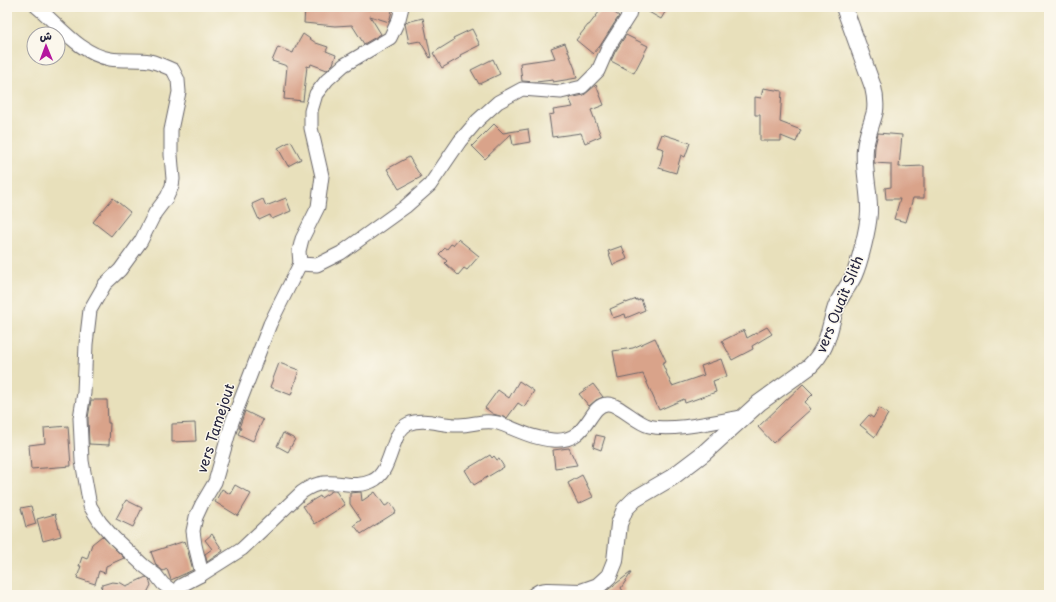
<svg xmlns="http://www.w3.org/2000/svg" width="1056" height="602" viewBox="0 0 1056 602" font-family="'Playpen Sans','Playpen Sans Arabic',sans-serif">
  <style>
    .building { fill: #d9a38a }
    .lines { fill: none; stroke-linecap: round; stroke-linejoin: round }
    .minor-casing { stroke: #676468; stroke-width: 15 }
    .tertiary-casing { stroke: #676468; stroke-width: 18 }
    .minor { stroke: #fff; stroke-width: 13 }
    .tertiary { stroke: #fff; stroke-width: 16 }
    .labels { text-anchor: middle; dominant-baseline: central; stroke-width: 3; stroke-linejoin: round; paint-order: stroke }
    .street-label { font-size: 14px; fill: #22223b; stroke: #fbf7ec }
  </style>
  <rect width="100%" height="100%" fill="#fbf7ec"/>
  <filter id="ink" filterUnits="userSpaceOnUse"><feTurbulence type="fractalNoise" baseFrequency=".025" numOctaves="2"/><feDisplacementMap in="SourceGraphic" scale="8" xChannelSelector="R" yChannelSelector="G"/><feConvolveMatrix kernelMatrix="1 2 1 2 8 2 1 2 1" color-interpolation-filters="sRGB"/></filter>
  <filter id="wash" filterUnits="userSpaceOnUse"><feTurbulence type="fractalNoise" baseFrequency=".012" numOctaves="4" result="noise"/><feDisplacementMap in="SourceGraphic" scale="16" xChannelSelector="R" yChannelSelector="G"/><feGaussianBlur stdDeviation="0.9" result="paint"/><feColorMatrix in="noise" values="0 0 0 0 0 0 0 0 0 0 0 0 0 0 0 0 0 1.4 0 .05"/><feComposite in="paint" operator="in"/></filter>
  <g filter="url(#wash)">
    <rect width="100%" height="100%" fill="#e8e0bb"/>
    <g id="blocks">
      <g class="building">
        <path d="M346,7H393L389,22L370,16L381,34L364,44L352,25L335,26L304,23L305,8L336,9H346Z"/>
        <path d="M603,7H606L619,16L600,46L593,54L576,40L588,25H589Z"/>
        <path d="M640,7H668L661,19Z"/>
        <path d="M423,18L431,57L430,58L420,41L409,43L405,24L407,22Z"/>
        <path d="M472,29L480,45L460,55L461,57L442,68L433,53L454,40L453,38Z"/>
        <path d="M303,34L316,43L328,47L326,51L336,55L333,64L327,70L311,64L310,67L307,66L303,101L284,99L287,66L272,61L278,47L293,53L295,48Z"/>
        <path d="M626,35L648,46L634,73L611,61L615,52Z"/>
        <path d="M565,43L575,69L577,78L553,82V80L536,82L522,81L520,63L555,58L551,48Z"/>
        <path d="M493,59L500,74L479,84L471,70Z"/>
        <path d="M596,85L604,105L591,110L601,136L585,143L581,133L552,137L549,115L554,114L553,110L573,107L569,98L584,95Z"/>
        <path d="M763,88L782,91L780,122L801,130L796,142L781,136V141H760V115H755V97L761,98Z"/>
        <path d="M494,124L503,133L528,129L530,142L513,145L511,134L485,159L472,146Z"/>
        <path d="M878,133L902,135L899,167L924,166V198H913L906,222L894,219L900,199H886L885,188L891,187V164L874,163L875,146Z"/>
        <path d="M662,134L690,143L685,157L681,155L676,173L659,168L664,149L657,147Z"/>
        <path d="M291,141L301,159L288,166L278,148Z"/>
        <path d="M409,157L421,177L399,189L387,169Z"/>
        <path d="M113,198L130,212L111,236L93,222Z"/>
        <path d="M286,198L291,211L272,219L270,215L259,220L252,204L263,199L266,206Z"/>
        <path d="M458,239L479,256L467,270L464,268L458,275L445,263L447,261L439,254L445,248L447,249L451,244L453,245Z"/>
        <path d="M622,246L627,259L613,265L608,251Z"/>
        <path d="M637,299V301L641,299L645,310L626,318L625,314L613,318L610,309L626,302V303Z"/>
        <path d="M767,327L772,334L752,346L753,349L732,360L722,341L744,330L747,338Z"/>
        <path d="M655,338L666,361L662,363L672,386L704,375L701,366L721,359L727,376L713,381L716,392L685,403L684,399L659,410L643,374L618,379L613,351L633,348Z"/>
        <path d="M279,363L299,370L291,395L270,387Z"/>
        <path d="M519,381L534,391L524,407L518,403L507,418L493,414L485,408L498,390L509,398Z"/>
        <path d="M593,384L603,397L596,400L589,406L579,394Z"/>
        <path d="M803,384L813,394L805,402L811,409L773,443L758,427Z"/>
        <path d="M91,400H107L108,423H110L109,445L89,444L88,418Z"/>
        <path d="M879,408L888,414L875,437L860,425L869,415L873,418Z"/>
        <path d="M245,411L263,420L253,441L238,434L241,428L239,427L240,425Z"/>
        <path d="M195,423L196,441L172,442V424Z"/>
        <path d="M68,426L71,466L31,469L29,445L45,443L44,428Z"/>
        <path d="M283,433L295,439L288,452L277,446Z"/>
        <path d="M596,435L605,437L601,450L593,447Z"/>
        <path d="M569,448L577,465L555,468L553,450Z"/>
        <path d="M490,455L492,458L494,456L497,460L499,459L504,467L474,485L465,470Z"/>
        <path d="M582,475L593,497L578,504L568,483Z"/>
        <path d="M235,485L251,494L238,516L215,502L222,489L230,494Z"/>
        <path d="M332,491H336L345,505L315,524L303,506L320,496L321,498Z"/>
        <path d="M361,492L362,501L375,492L385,506L391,503L396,512L361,534L354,525L361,520L350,504V493Z"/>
        <path d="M126,500L142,508L133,527L116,519Z"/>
        <path d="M31,506L36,524L26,527L21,508Z"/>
        <path d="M55,514L61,536L43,541L37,519Z"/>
        <path d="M212,534L223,551L207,562L205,554L212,549L205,540Z"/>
        <path d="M102,536L124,558L106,566L105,573L99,571L95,584L77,578L81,566H79L82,557L87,559L92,544Z"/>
        <path d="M185,541L193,570L171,580L167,569L163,571L156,565L151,552Z"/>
        <path d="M630,573H631L621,588L623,591L618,595H601Z"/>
        <path d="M146,577L149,579L151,585L146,595H100L102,585L112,582L121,583L126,586Z"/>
      </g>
    </g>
  </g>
  <g filter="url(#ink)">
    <use href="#blocks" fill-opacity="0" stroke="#676468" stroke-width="1"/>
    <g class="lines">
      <g class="minor-casing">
        <g id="minor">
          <path d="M37,7C59,25 80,54 110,59C123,61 137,59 150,61C158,63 166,67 173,70L178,80L179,92L171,130V155L173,179L172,186L167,197L155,213L141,241L120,270L105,284L90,310L86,344L84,393L80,418L82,461L90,506L100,522L114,538L144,566L156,575L163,584L177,594"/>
          <path d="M300,264L317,265L341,253L405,207L430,185L460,141L478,120L498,102L522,89L561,92L582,87L598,71L608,48L629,15L631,7"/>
          <path d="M300,264L299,251L302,239L318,207L322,176L311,128V111L316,94L327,80L344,65L390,38L399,19L402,7"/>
          <path d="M201,575L242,549L302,492C330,472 348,492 372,481C393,472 390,432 408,424C424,417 443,426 459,425C473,425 485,419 498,423C516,429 533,439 553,440C589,443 588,405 607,404C618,403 636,423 649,426C673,432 717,421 742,417"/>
          <path d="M177,595L180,586L201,575V570L195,545L193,531L196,517L202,504L215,482L232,422L270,324L300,264"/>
        </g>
      </g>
      <g class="tertiary-casing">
        <path id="tertiary" d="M535,595L540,592L547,591L581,592L598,586L609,576L615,561L619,524L625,509L635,499L671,478L704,453L759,403L809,367C829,348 828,331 836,307C840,296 849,286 854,275C860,261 868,229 869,213C870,192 863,170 865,149C866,136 872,124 875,111C876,103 875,95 873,87L844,7"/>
      </g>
      <use href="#minor" class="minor"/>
      <use href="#tertiary" class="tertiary"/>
    </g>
  </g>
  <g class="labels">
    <g class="street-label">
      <text transform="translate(839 304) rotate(-68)">vers Ouaït Slith</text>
      <text transform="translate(215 428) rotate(-72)">vers Tamejout</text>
    </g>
  </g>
  <rect width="1056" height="602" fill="none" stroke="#fbf7ec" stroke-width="24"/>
  <g transform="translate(46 46) rotate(359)"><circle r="19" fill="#fbf7ec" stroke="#a4a2a5"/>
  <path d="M0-3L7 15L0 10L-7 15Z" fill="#b5179e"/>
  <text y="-6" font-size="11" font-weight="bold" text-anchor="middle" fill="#22223b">ش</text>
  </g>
</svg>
